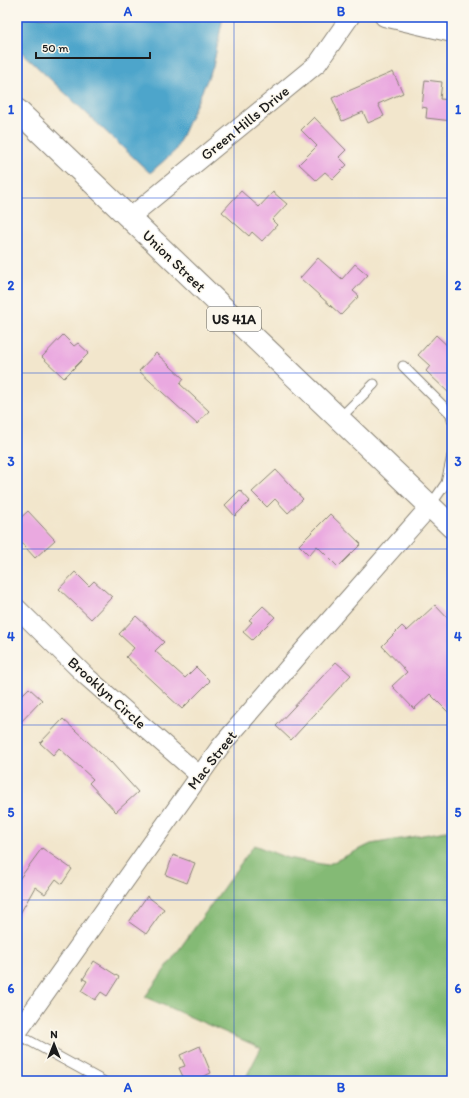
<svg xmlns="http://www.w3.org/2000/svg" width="469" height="1098" viewBox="0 0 469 1098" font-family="Itim,sans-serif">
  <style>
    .forest { fill: #84ba75; stroke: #506b48 }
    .water { fill: #4ea5cb; stroke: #356074 }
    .building { fill: #eaa9e0 }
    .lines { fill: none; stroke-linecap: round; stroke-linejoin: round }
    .lane-casing { stroke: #878174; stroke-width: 11 }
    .street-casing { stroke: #878174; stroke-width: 20 }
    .primary-casing { stroke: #878174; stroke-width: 24 }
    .lane { stroke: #fff; stroke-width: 9 }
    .street { stroke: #fff; stroke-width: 18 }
    .primary { stroke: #fff; stroke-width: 22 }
    .grid { fill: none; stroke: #1d4ed8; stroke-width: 1; stroke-opacity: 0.55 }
    .labels { text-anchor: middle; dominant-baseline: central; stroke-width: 3; stroke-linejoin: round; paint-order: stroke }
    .shield { fill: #fbf7ec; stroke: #5f5e5a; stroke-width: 1 }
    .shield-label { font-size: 14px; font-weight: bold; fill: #1c1c1c }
    .street-label { font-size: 15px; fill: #1c1c1c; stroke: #fbf7ec }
    .neatline { fill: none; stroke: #1d4ed8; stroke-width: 1.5 }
    .grid-label { font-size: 13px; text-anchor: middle; font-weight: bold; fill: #1d4ed8 }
  </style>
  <rect width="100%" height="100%" fill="#fbf7ec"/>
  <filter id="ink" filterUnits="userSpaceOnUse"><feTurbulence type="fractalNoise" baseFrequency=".025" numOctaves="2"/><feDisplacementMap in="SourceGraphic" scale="8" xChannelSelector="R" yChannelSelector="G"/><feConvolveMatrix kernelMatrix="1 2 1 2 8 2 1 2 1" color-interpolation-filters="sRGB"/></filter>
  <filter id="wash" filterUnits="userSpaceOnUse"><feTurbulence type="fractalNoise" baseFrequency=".012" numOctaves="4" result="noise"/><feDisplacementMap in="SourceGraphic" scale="16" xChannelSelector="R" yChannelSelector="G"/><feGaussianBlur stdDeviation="0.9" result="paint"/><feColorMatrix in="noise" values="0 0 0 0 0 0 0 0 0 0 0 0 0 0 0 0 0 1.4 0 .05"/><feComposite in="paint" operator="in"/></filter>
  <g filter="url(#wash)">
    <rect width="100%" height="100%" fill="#f2e6cc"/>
    <path class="forest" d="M452,830V1081H244L261,1048L145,997L254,845L287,858L327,865L371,844Z"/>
    <path class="water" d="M28,17H223L213,67L175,151L150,173L17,48V23Z"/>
    <g id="blocks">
      <g class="building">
        <path d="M393,72L403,93L378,104L384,116L368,123L363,112L342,121L332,98Z"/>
        <path d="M425,80L442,82L440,99L452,100V121L426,118L427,108L422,107Z"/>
        <path d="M314,117L346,150L339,157L347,165L333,179L325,172L316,180L299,164L317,146L301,130Z"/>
        <path d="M241,191L259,207L273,192L287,204L272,220L277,225L262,241L252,232L249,236L222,212Z"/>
        <path d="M318,258L342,279L355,264L368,275L353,291L359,296L341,315L300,278Z"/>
        <path d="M63,335L74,346L78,343L89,353L64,378L42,357Z"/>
        <path d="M436,335L452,350V396L426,371L430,366L418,355Z"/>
        <path d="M156,353L184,379L180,384L209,411L197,424L139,371Z"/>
        <path d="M276,470L303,499L288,513L275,499L267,507L252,492Z"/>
        <path d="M240,490L250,501L235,516L225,505Z"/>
        <path d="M28,511L55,540L35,558L17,538V521Z"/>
        <path d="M330,514L361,544L338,567L317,546L309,555L299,545Z"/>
        <path d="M75,572L89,586L94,581L112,597L91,619L59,589Z"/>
        <path d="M435,605L452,623V716L430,694L414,709L392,686L407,672L382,646L402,626L407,631Z"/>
        <path d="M263,606L275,617L252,640L243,632L252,622L249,620Z"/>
        <path d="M136,616L164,642L155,651L185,678L196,667L210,681L182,709L126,657L134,648L119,634Z"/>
        <path d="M336,662L351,675L291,740L276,726Z"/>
        <path d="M29,688L42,700L17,726V689L23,694Z"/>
        <path d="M63,719L111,763V762L138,792L116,812L89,783L93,779L59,748L53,755L40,743Z"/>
        <path d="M42,848L72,869L62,884L56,879L45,894L35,887L17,919V882Z"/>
        <path d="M173,855L195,863L187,883L166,875Z"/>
        <path d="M147,896L164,909L146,934L129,922Z"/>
        <path d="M94,961L119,977L107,996L101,992L95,1000L81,991L87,981L83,979Z"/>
        <path d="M200,1046L211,1073L193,1081H185L179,1068L185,1066L180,1055Z"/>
      </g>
    </g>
  </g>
  <g filter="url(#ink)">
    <use href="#blocks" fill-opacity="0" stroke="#878174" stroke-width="1"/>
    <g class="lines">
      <g class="lane-casing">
        <g id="lane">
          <path d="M403,366L451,414L452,420"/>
          <path d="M339,419L374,384"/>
          <path d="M430,506L446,483L452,456"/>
          <path d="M17,1034L103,1081"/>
        </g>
      </g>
      <g class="street-casing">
        <g id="street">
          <path d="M384,17L452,33"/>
          <path d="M129,218L318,63L350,17"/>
          <path d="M17,608L87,677L199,775"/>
          <path d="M17,1033L220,747L306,647L430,506"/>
        </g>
      </g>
      <g class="primary-casing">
        <path id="primary" d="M17,110L452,527"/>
      </g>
      <use href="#lane" class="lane"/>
      <use href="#street" class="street"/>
      <use href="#primary" class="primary"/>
    </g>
  </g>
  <path class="grid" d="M234,17V1081M17,198H452M17,373H452M17,549H452M17,725H452M17,900H452"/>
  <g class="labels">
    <rect class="shield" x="207" y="307" width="54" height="24" rx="3"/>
    <g class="shield-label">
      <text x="234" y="319">US 41A</text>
    </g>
    <g class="street-label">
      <text transform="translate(245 123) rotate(-39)">Green Hills Drive</text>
      <text transform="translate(174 261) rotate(44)">Union Street</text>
      <text transform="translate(107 693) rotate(42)">Brooklyn Circle</text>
      <text transform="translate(212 760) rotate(-52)">Mac Street</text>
    </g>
  </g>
  <rect width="469" height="1098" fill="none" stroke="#fbf7ec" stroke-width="44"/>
  <g transform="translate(54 1044)" stroke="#fbf7ec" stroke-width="3" paint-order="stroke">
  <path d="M0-3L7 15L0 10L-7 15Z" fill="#1c1c1c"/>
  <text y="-6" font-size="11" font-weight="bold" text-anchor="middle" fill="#1c1c1c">N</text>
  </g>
  <path d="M36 52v6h114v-6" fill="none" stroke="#1c1c1c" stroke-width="2"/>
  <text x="42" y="52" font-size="12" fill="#1c1c1c" stroke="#fbf7ec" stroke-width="3" paint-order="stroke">50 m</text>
  <rect x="22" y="22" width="425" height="1054" class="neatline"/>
  <g class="grid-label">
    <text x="128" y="16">A</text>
    <text x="341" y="16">B</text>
    <text x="11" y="114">1</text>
    <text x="458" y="114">1</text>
    <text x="11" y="290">2</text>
    <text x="458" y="290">2</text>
    <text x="11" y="466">3</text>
    <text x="458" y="466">3</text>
    <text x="11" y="641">4</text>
    <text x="458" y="641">4</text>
    <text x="11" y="817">5</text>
    <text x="458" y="817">5</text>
    <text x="11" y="993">6</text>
    <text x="458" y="993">6</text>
    <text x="128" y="1092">A</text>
    <text x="341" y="1092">B</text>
  </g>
</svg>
